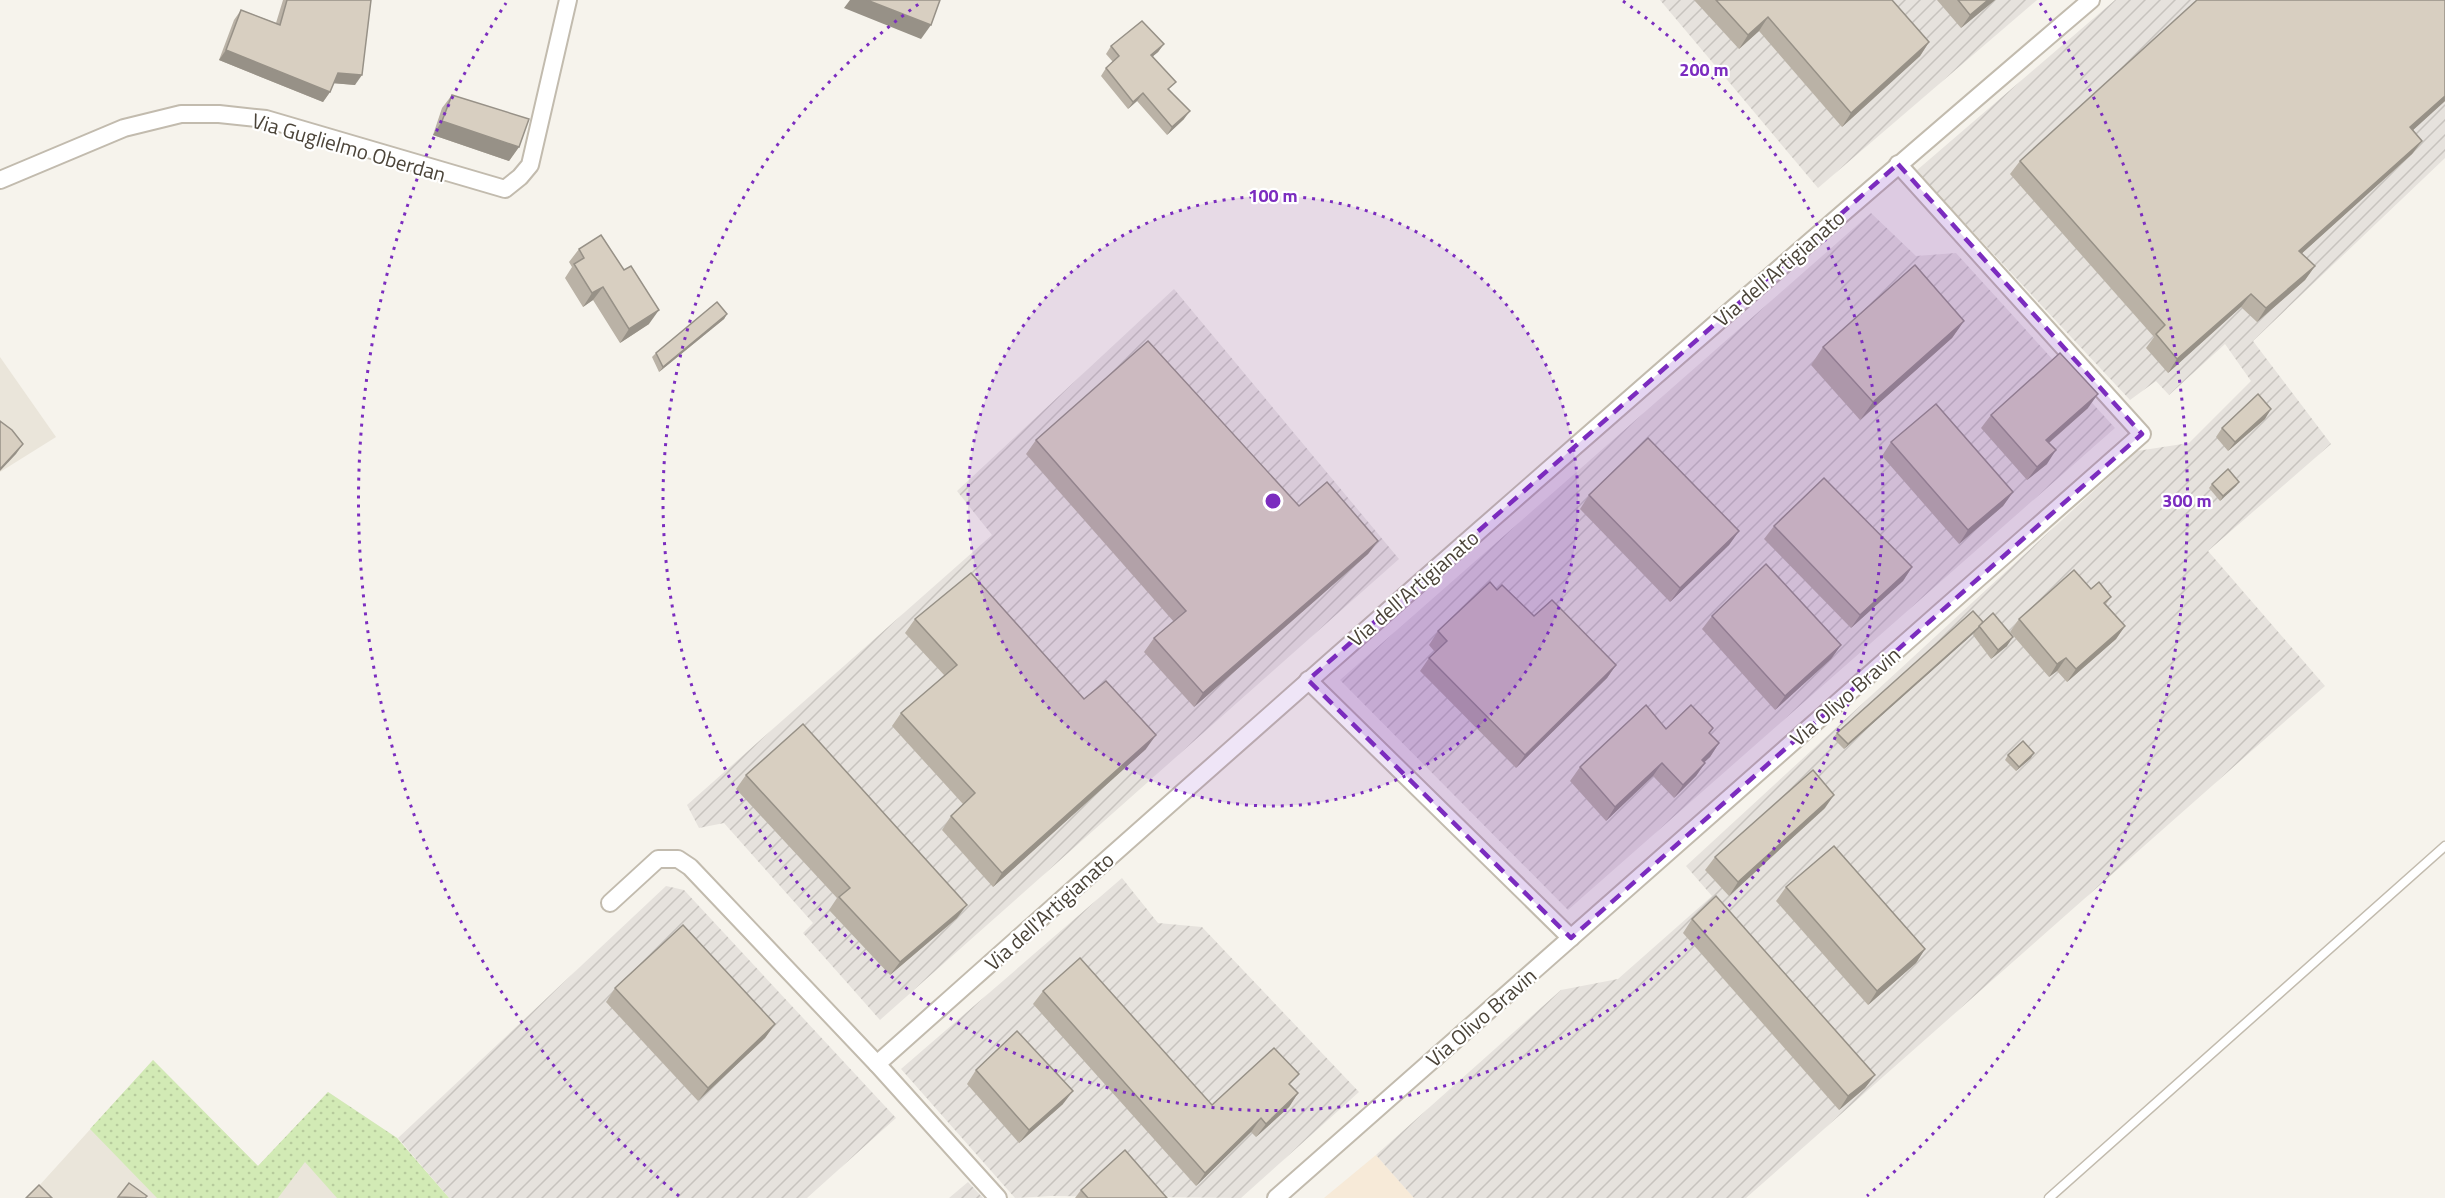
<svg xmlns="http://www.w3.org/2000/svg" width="2445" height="1198" viewBox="0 0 2445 1198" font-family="'Titillium Web',sans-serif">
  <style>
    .residential { fill: #eae5da }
    .commercial { fill: #f7ead8 }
    .industrial { fill: url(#industrial-furrows) }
    .garden { fill: url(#garden-dots) }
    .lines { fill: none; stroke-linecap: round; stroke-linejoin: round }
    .lane-casing { stroke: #c2bbae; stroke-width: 11 }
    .street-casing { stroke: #c2bbae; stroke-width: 20 }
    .lane { stroke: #fff; stroke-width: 8 }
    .street { stroke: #fff; stroke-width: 16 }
    .wall { fill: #bab2a6 }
    .shaded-wall { fill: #979187 }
    .building { fill: #d8cfc1; stroke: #979187; stroke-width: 1.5 }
    .marked { fill: #7b2cbf; fill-opacity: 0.2; stroke: #7b2cbf; stroke-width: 4.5; stroke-dasharray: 12 8; stroke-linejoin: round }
    .ring { fill: none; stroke: #7b2cbf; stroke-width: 3; stroke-dasharray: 3 6 }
    .labels { text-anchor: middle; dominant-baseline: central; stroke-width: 4.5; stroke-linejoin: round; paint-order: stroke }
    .street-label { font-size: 21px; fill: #4b4439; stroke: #fff }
    .centre { fill: #7b2cbf; stroke: #fff; stroke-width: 3 }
    .ring-label { font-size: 18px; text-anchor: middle; font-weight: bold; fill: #7b2cbf; stroke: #fff; stroke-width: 4.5; stroke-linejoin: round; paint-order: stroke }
  </style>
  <defs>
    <pattern id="industrial-furrows" width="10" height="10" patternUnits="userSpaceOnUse" patternTransform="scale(1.5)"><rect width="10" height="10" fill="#e6e2dd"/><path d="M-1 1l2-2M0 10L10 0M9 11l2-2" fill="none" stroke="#c7c3be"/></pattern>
    <pattern id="garden-dots" width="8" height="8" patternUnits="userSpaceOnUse" patternTransform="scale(1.5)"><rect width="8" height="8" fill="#d2eab5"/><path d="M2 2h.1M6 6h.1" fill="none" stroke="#b6ca9c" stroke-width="1.8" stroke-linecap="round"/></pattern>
  </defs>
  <rect width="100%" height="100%" fill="#f6f3ec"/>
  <g class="residential">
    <path d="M0,357L56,437L0,472Z"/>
    <path d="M153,1060L258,1166L328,1092L397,1138L449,1198H28Z"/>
  </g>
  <path class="commercial" d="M1376,1155L1414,1198H1324Z"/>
  <g class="industrial">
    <path d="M1660,0H2037L1818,188Z"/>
    <path d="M2115,0H2445V158L2253,341L2331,444L2208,551L2325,686L1746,1198H1414L1376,1155L1561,990L1618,979L1712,896L1686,866L2137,451L2189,443L2251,381L2225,344L2169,395L2156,381L2130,400L1916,171Z"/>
    <path d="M1871,213L1916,256L1956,253L2115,428L1568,910L1340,680Z"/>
    <path d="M1174,289L1399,559L880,1020L803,933L813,923L724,823L699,828L687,805L992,535L957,491Z"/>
    <path d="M1122,878L1158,923L1202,927L1359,1092L1241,1198L1051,1196L1015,1198L901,1069Z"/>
    <path d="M666,886L684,890L896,1118L807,1198H449L398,1138Z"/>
    <path d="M968,1182L983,1198H949Z"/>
  </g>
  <path class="garden" d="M153,1060L258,1166L328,1092L397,1138L449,1198H337L305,1162L278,1198H157L90,1129Z"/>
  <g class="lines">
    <g class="lane-casing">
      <path id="lane" d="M2049,1198L2445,846"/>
    </g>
    <g class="street-casing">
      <g id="street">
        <path d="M0,180L124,128L181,114H219L266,119L505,189L520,177L530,165L568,0"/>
        <path d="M1308,680L1571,938"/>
        <path d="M610,903L658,859H678L690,867L877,1064L998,1198"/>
        <path d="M877,1064C1279,706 1682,349 2091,0"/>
        <path d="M1276,1198L2142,434L1898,164"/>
      </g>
    </g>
    <use href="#lane" class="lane"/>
    <use href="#street" class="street"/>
  </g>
  <g class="wall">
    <path d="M283,0H371L355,85L333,83L330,92L323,102L219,60L234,20L241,10L276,23Z"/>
    <path d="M1694,0H1892L1929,42L1920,56L1842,127L1759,31L1739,49Z"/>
    <path d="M1937,0H1995L1961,28Z"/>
    <path d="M2445,0V101L2413,130L2422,141L2412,154L2301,254L2315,266L2305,280L2257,322L2241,307L2168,373L2146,348L2154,337L2010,174L2020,161Z"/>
    <path d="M1164,44L1158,52L1153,56L1184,119L1167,135L1137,101L1128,109L1101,76L1106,68L1113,62L1106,54L1111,46Z"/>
    <path d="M452,95L519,147L509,161L433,135L442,108Z"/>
    <path d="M579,249L649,324L620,343L593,300L583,307L565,278L572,267L569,262Z"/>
    <path d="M727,314L724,319L659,372L652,357L656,353Z"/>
    <path d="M1964,321L1952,338L1860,420L1811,365L1823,347Z"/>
    <path d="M2088,408L2049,443L2047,464L2027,480L1981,428L1991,415Z"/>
    <path d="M2265,419L2228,451L2216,437L2222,428Z"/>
    <path d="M1036,440L1299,506L1378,541L1368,554L1194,707L1144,652L1154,638L1174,622L1026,454Z"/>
    <path d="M1891,442L2013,492L2003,506L1959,544L1882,456Z"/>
    <path d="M2239,482L2236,486L2220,501L2209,488L2212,484Z"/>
    <path d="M1589,495L1739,531L1729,545L1670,602L1580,509Z"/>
    <path d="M1774,526L1912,567L1903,581L1851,628L1764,539Z"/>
    <path d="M2091,589L2111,597L2106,604L2125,626L2116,639L2067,682L2057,671L2049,677L2010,632L2019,619Z"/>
    <path d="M1497,590L1534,616L1616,665L1607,678L1516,768L1420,671L1429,658L1435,652L1429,645L1438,631Z"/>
    <path d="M1712,616L1841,645L1831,659L1775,710L1702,629Z"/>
    <path d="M915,619L1084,699L1146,749L993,887L942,830L951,816L963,804L892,726L901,713L945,676L905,633Z"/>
    <path d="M1983,622L2007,646L1991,659L1973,635L1974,633L1844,749L1833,738L1837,733Z"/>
    <path d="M1666,729L1709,734L1719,743L1710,757L1704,762L1705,763L1696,776L1674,798L1653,776L1606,821L1570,781L1580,767Z"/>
    <path d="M2008,755L2031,758L2016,771L2005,760Z"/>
    <path d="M746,775L957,918L890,975L829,910L837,898L736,789Z"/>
    <path d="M1825,808L1729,896L1705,870L1715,857Z"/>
    <path d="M1786,887L1925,949L1916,963L1868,1005L1776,901Z"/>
    <path d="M1692,919L1875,1075L1865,1088L1839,1110L1683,933Z"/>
    <path d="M615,988L775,1024L765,1038L698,1101L606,1002Z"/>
    <path d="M1043,991L1212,1105L1291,1085L1298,1093L1289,1107L1256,1137L1251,1132L1196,1186L1033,1004Z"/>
    <path d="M976,1070L1063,1104L1019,1143L967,1084Z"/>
    <path d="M1081,1190L1167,1198H1075Z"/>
  </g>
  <g class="shaded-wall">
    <path d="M850,0H867L931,25L921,39L844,8Z"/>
    <path d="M1988,0H1995L1961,28L1970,15Z"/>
    <path d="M1768,17L1759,31L1739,49L1748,35Z"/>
    <path d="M1929,42L1920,56L1842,127L1851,113Z"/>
    <path d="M1164,44L1158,52L1146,62L1151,55Z"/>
    <path d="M226,50L330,92L323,102L219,60Z"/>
    <path d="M338,73L362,75L355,85L331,83Z"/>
    <path d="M1143,93L1137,101L1128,109L1133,102Z"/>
    <path d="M2445,96V101L2401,141L2410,127Z"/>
    <path d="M1190,111L1184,119L1167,135L1172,127Z"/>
    <path d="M442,121L519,147L509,161L433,135Z"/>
    <path d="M2422,141L2412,154L2289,265L2299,251Z"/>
    <path d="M2315,266L2305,280L2257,322L2266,308Z"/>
    <path d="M603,287L593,300L583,307L592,293Z"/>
    <path d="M2251,294L2241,307L2168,373L2177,359Z"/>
    <path d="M659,310L649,324L620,343L629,329Z"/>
    <path d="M727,314L724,319L659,372L663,367Z"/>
    <path d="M1964,321L1952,338L1860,420L1873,402Z"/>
    <path d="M2098,394L2088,408L2036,454L2046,440Z"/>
    <path d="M2271,409L2265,419L2228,451L2235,442Z"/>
    <path d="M23,444L16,454L0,471V469Z"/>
    <path d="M2056,450L2047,464L2027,480L2037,467Z"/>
    <path d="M2239,482L2236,486L2220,501L2223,496Z"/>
    <path d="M2013,492L2003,506L1959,544L1968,530Z"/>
    <path d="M1739,531L1729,545L1670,602L1680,588Z"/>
    <path d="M1378,541L1368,554L1194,707L1203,693Z"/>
    <path d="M1912,567L1903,581L1851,628L1860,615Z"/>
    <path d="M2125,626L2116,639L2067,682L2076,669Z"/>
    <path d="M1978,628L1974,633L1844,749L1848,744Z"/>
    <path d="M2013,637L2007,646L1991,659L1998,650Z"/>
    <path d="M1841,645L1831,659L1775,710L1785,696Z"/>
    <path d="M2066,658L2057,671L2049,677L2057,664Z"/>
    <path d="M1616,665L1607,678L1516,768L1525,755Z"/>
    <path d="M1156,735L1146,749L993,887L1002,873Z"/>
    <path d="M1719,743L1710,757L1693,773L1702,760Z"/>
    <path d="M2034,753L2031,758L2016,771L2019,767Z"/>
    <path d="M1662,763L1653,776L1606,821L1615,807Z"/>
    <path d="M1705,763L1696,776L1674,798L1683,785Z"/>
    <path d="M1834,795L1825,808L1729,896L1738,882Z"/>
    <path d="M967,905L957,918L890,975L900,962Z"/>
    <path d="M1925,949L1916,963L1868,1005L1877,991Z"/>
    <path d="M775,1024L765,1038L698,1101L708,1088Z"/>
    <path d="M1875,1075L1865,1088L1839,1110L1848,1096Z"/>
    <path d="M1073,1091L1063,1104L1019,1143L1029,1130Z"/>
    <path d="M1298,1093L1289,1107L1256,1137L1266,1124Z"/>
    <path d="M1261,1118L1251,1132L1196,1186L1205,1173Z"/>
  </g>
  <g class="building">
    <path d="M287,0H371L362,75L338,73L330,92L226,50L241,10L280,25Z"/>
    <path d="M867,0H940L931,25Z"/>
    <path d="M1716,0H1892L1929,42L1851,113L1768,17L1748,35Z"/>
    <path d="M1958,0H1988L1970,15Z"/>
    <path d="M2197,0H2445V96L2410,127L2422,141L2299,251L2315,266L2266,308L2251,294L2177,359L2156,334L2165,325L2020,161Z"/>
    <path d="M1142,21L1164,44L1151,55L1176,82L1168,89L1190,111L1172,127L1143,93L1133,102L1106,68L1119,56L1111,46Z"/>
    <path d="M452,95L529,119L519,147L442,121Z"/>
    <path d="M601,235L624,270L631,266L659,310L629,329L603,287L592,293L574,264L584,258L579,249Z"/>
    <path d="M1915,265L1964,321L1873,402L1823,347Z"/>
    <path d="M717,302L727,314L663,367L656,353Z"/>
    <path d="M1148,341L1299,506L1327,482L1378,541L1203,693L1154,638L1186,611L1036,440Z"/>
    <path d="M2060,353L2098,394L2046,440L2056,450L2037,467L1991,415Z"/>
    <path d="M2258,394L2271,409L2235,442L2222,428Z"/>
    <path d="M1936,404L2013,492L1968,530L1891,442Z"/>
    <path d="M0,421L12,430L23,444L0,469Z"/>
    <path d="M1648,438L1739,531L1680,588L1589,495Z"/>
    <path d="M2228,469L2239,482L2223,496L2212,484Z"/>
    <path d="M1824,478L1912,567L1860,615L1774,526Z"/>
    <path d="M1766,564L1841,645L1785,696L1712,616Z"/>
    <path d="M2074,570L2091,589L2099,582L2111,597L2104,603L2125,626L2076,669L2066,658L2057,664L2019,619Z"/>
    <path d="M971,573L1084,699L1106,681L1156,735L1002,873L951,816L975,793L901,713L957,665L915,619Z"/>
    <path d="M1490,582L1497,590L1502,585L1534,616L1552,600L1616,665L1525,755L1429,658L1447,641L1438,631Z"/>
    <path d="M1973,611L1983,622L1978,628L1848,744L1837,733Z"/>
    <path d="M1993,613L2013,637L1998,650L1979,626Z"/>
    <path d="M1646,705L1666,729L1691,705L1713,728L1709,733L1719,743L1702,760L1705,763L1683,785L1662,763L1615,807L1580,767Z"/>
    <path d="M803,724L967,905L900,962L839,897L850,888L746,775Z"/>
    <path d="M2023,741L2034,753L2019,767L2008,755Z"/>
    <path d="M1813,770L1834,795L1738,882L1715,857Z"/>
    <path d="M1834,846L1925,949L1877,991L1786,887Z"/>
    <path d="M1716,896L1875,1075L1848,1096L1692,919Z"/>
    <path d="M683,925L775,1024L708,1088L615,988Z"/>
    <path d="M1080,958L1212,1105L1274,1048L1299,1074L1289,1084L1298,1093L1266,1124L1261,1118L1205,1173L1043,991Z"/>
    <path d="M1017,1031L1073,1091L1029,1130L976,1070Z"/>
    <path d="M1125,1150L1167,1198H1088L1081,1190Z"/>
    <path d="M129,1183L147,1196L145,1198L118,1197Z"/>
    <path d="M39,1185L52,1198H26Z"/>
  </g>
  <path class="marked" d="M1898,164L2142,434L1571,938L1308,680Z"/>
  <circle cx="1273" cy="501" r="305" fill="#7b2cbf" fill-opacity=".12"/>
  <g class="ring">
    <circle cx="1273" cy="501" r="305"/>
    <path d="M1623 1A610 610 0 1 1 923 1"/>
    <path d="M679 1196A914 914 0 0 1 506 3M2040 3A914 914 0 0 1 1867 1196"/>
  </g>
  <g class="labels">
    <g class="street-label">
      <text transform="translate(349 147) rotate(16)">Via Guglielmo Oberdan</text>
      <text transform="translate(1779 268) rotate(-41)">Via dell'Artigianato</text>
      <text transform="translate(1413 588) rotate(-41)">Via dell'Artigianato</text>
      <text transform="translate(1845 696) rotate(-41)">Via Olivo Bravin</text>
      <text transform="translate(1049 911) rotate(-42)">Via dell'Artigianato</text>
      <text transform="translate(1481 1017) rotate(-41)">Via Olivo Bravin</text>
    </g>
  </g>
  <circle cx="1273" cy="501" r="9" class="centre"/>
  <g class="ring-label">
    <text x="1704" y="76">200 m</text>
    <text x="1273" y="202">100 m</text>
    <text x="2187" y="507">300 m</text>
  </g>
</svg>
